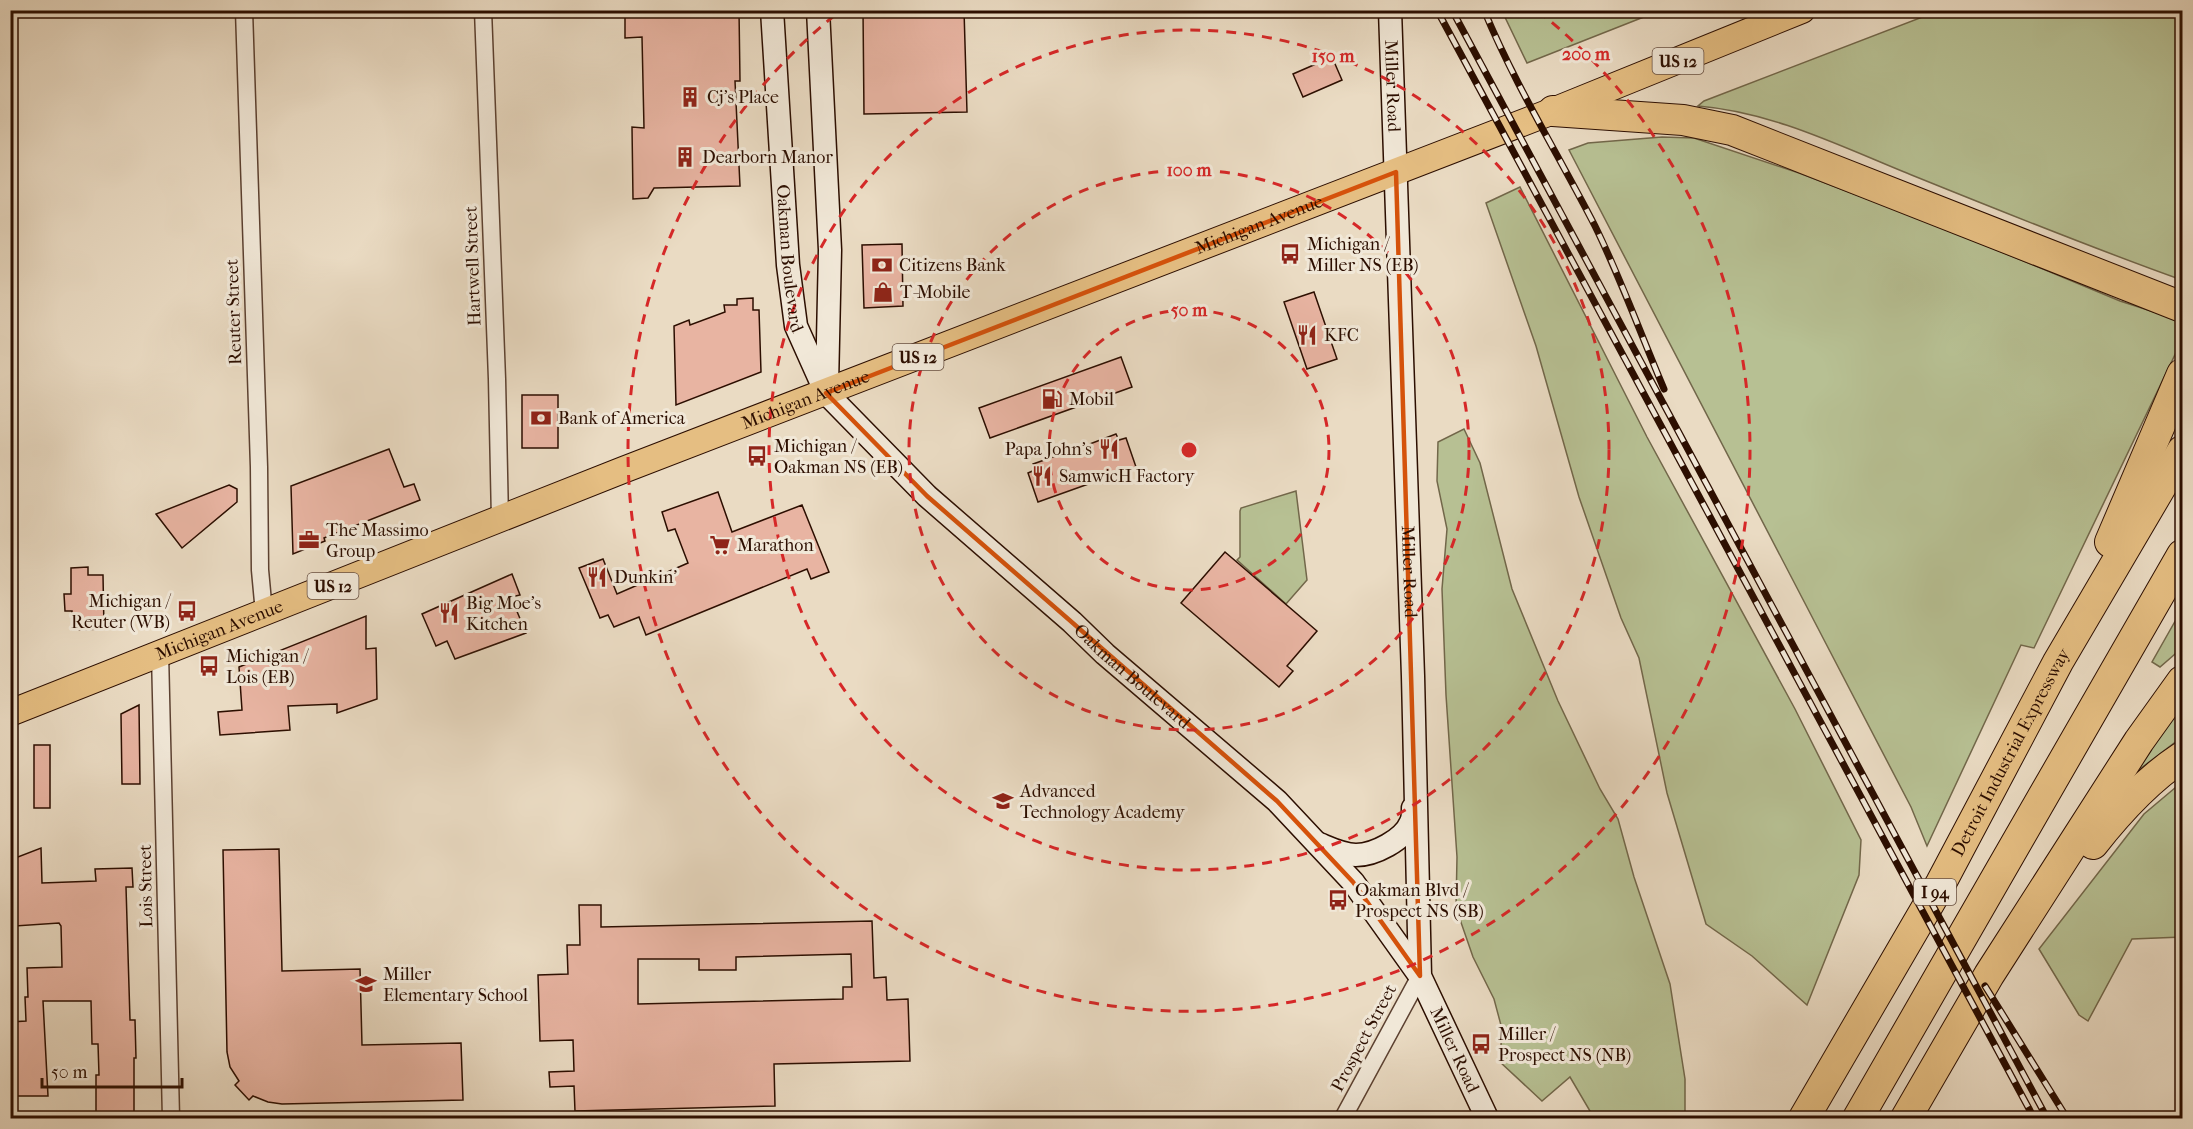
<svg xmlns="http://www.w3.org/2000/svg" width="2193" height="1129" viewBox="0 0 2193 1129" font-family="'IM FELL French Canon',serif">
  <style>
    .green { fill: #b7c093; stroke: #72674a; stroke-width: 1.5 }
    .building { fill: #e8b4a2; stroke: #2c0e00; stroke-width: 1.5; fill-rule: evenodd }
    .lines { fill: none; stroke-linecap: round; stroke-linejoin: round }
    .street-casing { stroke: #5c4131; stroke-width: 19 }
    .secondary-casing { stroke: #2c0e00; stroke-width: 25 }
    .primary-casing { stroke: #2c0e00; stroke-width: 28 }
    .highway-casing { stroke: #2c0e00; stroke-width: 32 }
    .street { stroke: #f1e8d8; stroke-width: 16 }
    .secondary { stroke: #f1e8d8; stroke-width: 22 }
    .primary { stroke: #e5be82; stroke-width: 26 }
    .highway { stroke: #e5be82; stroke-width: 30 }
    .rail-casing { stroke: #2c0e00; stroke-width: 7 }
    .rail { stroke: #f1e8d8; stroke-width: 4.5; stroke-dasharray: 14; stroke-linecap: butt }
    .marked { fill: none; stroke: #d5520b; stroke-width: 4.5; stroke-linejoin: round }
    .ring { fill: none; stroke: #d62828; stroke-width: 3; stroke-dasharray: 10 8 }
    .labels { text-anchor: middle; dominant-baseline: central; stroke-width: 6; stroke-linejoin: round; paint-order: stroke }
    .shield { fill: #f1e8d8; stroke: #674f41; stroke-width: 1.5 }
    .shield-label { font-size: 16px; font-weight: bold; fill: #2c0e00 }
    .street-label { font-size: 18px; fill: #2c0e00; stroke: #f1e8d8 }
    .poi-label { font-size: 18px; fill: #2c0e00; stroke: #f1e8d8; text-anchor: start }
    .centre { fill: #d62828; stroke: #f1e8d8; stroke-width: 3 }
    .ring-label { font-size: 18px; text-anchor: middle; font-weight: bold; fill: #d62828; stroke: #f1e8d8; stroke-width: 6; stroke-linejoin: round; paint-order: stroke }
  </style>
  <rect width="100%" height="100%" fill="#eadbc3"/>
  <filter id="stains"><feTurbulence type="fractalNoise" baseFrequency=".00333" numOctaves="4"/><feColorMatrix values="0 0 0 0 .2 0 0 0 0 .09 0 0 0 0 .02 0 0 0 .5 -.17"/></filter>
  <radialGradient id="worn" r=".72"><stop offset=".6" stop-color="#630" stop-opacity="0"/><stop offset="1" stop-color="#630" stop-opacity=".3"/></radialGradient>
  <g class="green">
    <path d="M1502,11H1659L1527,63Z"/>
    <path d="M1938,11H2182V280C2092,248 2003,212 1914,176C1844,148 1774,112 1698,106L1704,101Z"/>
    <path d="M1662,137L1694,138L1799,173L1944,228L2120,301L2182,321V340L2034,648L2021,645L1927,846L1911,807L1569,150L1588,143Z"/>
    <path d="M1520,187L1647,437L1795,709L1861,840L1859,875L1807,1005L1752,956L1706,924L1667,793L1639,658L1621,618L1579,497L1536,346L1486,203Z"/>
    <path d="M1464,429L1480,463L1512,589L1558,701L1600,789L1618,819L1634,877L1670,984L1685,1079V1118H1591L1590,1111L1570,1077L1542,1101L1500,1062L1502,1029L1494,999L1473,957L1456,908L1457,857L1446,695L1442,589L1447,529L1437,481L1438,442Z"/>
    <path d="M1296,491L1307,580L1286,604L1237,560L1240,557V511L1241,508Z"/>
    <path d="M2182,609V648L2160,667L2152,662Z"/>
    <path d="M2182,700V737L2136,772Z"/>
    <path d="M2182,782V937L2132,939L2088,1021L2079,1015L2039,949L2144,814Z"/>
  </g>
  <g class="building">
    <path d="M625,10H739L740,81H735L740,186L654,188L648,198L633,199L632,127L644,128L642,37L625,38Z"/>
    <path d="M863,10H964L967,112L864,114Z"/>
    <path d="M1332,57L1342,80L1303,97L1293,74Z"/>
    <path d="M902,244L903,306L864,308L862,245Z"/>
    <path d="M1314,292L1337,359L1307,369L1284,302Z"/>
    <path d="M753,298V310H759L761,372L676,405L674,326L689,320L690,325L725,312L724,305H737V299Z"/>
    <path d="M1121,357L1132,387L990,438L979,408Z"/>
    <rect x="522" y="395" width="36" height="53"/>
    <path d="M1116,434L1119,440L1126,438L1136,467L1038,502L1028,473L1035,470L1033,464L1067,452L1075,446L1082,447Z"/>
    <path d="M389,449L404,487L414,484L420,500L324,538L325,541L293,554L291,486Z"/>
    <path d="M229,485L237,489V502L182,548L156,514Z"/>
    <path d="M718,492L732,532L802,505L829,572L811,579L807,569L646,635L639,617L614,627L608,615L600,618L579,568L603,559L617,594L688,563L675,529L668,531L662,512Z"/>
    <path d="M1225,552L1317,631L1287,666L1293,671L1279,687L1181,603Z"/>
    <path d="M88,567V575H103L104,629L72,630V611H65L64,594H71V568Z"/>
    <path d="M512,574L520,595L511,597L526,633L455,659L447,641L436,646L422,614Z"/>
    <path d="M366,616V649L376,648L377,699L337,713V704L288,706L290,730L220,735L218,712L242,710L239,667Z"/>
    <path d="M139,705L140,784H122L121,714Z"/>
    <rect x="34" y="745" width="16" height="63"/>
    <path d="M41,848L42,883L96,881L95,869L132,868L133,887H126L130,1020H135L136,1058H134V1119H96V1075H99L98,1044H92L91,1001H43L48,1096H10V1022L26,1021L25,997H28L27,968L62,967L61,926L59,923L15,926L13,896L10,895V860Z"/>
    <path d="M279,849L282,971L360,969L362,1045L461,1043L463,1100L282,1104L268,1102L253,1096L249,1100L235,1085L239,1081L230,1067L227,1052L223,850Z"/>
    <path d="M579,905H601V927L872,921L874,978L886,977L887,1000L908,999L910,1061L774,1064L775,1106L575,1111L574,1086L550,1087L549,1072L574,1071L573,1040L540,1041L538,975L568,974L567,945H580ZM851,954L852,987H843V999L638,1004V959H699V970H736V957Z"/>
  </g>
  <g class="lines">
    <g class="street-casing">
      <g id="street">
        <path d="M244,10L259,467L260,570L264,613"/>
        <path d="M483,10L497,379L500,520"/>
        <path d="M160,653L171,1118"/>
        <path d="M1343,1118L1420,976"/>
      </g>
    </g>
    <g class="secondary-casing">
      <g id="secondary">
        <path id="s1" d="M772,10L788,265L796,326L826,393L927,496L1072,622L1105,654L1277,801L1353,882L1420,976"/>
        <path d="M818,10L830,250L827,385"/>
        <path id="s2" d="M1390,10L1413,676L1420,976L1487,1118"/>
        <path d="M1319,844C1331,849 1343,855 1356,855C1374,855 1404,840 1411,822C1413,818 1413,812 1413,808"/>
      </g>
    </g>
    <g class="primary-casing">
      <g id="primary">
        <path id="s3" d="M10,713L623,470L1553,111L1802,10"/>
      </g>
    </g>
    <g class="highway-casing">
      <g id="highway">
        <path d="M1553,111L1683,120L1732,130L2182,307"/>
        <path d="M2110,542L2182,374"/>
        <path d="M2093,844C2119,811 2147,780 2182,757"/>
        <path id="s4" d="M1804,1118L1941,883L2058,662L2182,451"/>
        <path d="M1858,1118L2182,555"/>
        <path d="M1906,1118L1989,975L2139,741L2182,681"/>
      </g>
    </g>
    <use href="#street" class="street"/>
    <use href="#secondary" class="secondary"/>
    <use href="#primary" class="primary"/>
    <use href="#highway" class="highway"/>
    <g class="rail-casing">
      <g id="rail">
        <path d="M1437,10L2034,1118"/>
        <path d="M1452,10L2047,1118"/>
        <path d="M1484,10C1515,85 1558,154 1595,226C1621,279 1641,335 1664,389"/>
        <path d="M1985,986L2067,1118"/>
      </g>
    </g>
    <use href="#rail" class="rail"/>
  </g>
  <path class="marked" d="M1396,172L1420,976L1353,882L1277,801L927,496L826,393Z"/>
  <g class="ring">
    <circle cx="1189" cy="450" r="140"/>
    <circle cx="1189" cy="450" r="280"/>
    <circle cx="1189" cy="450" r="420"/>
    <path d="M1538 11A561 561 0 1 1 840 11"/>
  </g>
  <defs>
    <g id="building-bare" transform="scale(1.62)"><path d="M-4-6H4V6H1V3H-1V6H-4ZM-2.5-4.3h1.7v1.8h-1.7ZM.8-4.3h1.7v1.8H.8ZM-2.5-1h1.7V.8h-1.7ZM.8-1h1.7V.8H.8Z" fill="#8f2418" stroke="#f1e8d8" stroke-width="2.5" paint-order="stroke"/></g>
    <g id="bus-bare" transform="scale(1.62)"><path d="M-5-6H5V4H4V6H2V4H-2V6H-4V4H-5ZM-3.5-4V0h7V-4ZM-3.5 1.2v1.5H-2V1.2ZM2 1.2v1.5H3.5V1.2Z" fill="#8f2418" stroke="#f1e8d8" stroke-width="2.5" paint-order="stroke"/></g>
    <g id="bank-bare" transform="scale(1.62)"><path d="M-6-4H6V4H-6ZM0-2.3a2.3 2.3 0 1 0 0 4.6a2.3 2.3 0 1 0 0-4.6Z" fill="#8f2418" stroke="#f1e8d8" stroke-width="2.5" paint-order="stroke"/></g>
    <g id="shop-bare" transform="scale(1.62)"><path d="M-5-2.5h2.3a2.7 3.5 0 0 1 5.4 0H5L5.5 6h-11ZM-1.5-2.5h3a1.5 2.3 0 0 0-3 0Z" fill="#8f2418" stroke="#f1e8d8" stroke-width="2.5" paint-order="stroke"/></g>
    <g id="restaurant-bare" transform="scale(1.62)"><path d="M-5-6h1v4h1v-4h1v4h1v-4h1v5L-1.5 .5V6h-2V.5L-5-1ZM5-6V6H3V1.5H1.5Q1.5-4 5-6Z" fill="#8f2418" stroke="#f1e8d8" stroke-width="2.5" paint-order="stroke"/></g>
    <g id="fuel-bare" transform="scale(1.62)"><path d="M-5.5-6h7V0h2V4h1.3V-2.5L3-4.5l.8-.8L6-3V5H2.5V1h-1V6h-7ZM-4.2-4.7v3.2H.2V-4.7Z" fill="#8f2418" stroke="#f1e8d8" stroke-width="2.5" paint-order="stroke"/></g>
    <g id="office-bare" transform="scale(1.62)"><path d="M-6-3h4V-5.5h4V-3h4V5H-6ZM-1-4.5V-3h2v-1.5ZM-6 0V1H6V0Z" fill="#8f2418" stroke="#f1e8d8" stroke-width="2.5" paint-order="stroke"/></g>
    <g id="supermarket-bare" transform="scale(1.62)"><path d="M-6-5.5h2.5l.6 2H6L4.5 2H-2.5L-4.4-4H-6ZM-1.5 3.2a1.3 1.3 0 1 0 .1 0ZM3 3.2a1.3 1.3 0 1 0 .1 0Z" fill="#8f2418" stroke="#f1e8d8" stroke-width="2.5" paint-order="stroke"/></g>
    <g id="school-bare" transform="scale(1.62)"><path d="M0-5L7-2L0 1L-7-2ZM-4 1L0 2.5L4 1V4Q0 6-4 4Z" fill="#8f2418" stroke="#f1e8d8" stroke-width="2.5" paint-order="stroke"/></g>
  </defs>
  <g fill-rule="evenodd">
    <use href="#building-bare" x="690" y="97"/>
    <use href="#building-bare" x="685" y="157"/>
    <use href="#bus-bare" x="1290" y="254"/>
    <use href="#bank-bare" x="882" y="265"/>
    <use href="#shop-bare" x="883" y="292"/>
    <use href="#restaurant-bare" x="1307" y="335"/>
    <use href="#fuel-bare" x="1052" y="399"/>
    <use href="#bank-bare" x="541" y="418"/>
    <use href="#restaurant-bare" x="1109" y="449"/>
    <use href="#bus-bare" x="757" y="456"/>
    <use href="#restaurant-bare" x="1042" y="476"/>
    <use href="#office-bare" x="309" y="540"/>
    <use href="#supermarket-bare" x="720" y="545"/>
    <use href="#restaurant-bare" x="597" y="577"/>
    <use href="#bus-bare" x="187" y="611"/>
    <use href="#restaurant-bare" x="449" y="613"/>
    <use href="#bus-bare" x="209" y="666"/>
    <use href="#school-bare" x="1003" y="801"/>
    <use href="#bus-bare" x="1338" y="900"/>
    <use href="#school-bare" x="366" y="984"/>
    <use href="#bus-bare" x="1481" y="1044"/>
  </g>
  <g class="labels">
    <g class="shield">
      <rect x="1652.5" y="48" width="51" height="26" rx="4.5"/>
      <rect x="892.5" y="344" width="51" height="26" rx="4.5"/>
      <rect x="307.5" y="573" width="51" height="26" rx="4.5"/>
      <rect x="1914" y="879" width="42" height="26" rx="4.5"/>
    </g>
    <g class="shield-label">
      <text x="1678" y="61">US 12</text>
      <text x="918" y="357">US 12</text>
      <text x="333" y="586">US 12</text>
      <text x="1935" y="892">I 94</text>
    </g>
    <g class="street-label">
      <text stroke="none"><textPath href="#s2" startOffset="76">Miller Road</textPath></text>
      <text stroke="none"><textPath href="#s3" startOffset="1341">Michigan Avenue</textPath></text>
      <text stroke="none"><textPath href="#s1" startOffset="249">Oakman Boulevard</textPath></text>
      <text transform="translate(473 266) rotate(-92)">Hartwell Street</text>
      <text transform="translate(234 312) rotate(-92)">Reuter Street</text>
      <text stroke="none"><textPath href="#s3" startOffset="855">Michigan Avenue</textPath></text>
      <text stroke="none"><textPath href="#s2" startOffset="562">Miller Road</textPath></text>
      <text stroke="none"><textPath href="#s3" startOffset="225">Michigan Avenue</textPath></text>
      <text stroke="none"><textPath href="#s1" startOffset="808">Oakman Boulevard</textPath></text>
      <text stroke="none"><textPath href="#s4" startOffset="420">Detroit Industrial Expressway</textPath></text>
      <text transform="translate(146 886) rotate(-91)">Lois Street</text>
      <text transform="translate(1364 1038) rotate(-62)">Prospect Street</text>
      <text stroke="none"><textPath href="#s2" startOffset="1048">Miller Road</textPath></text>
    </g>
    <g class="poi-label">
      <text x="707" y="97">Cj's Place</text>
      <text x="702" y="157">Dearborn Manor</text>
      <text x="1307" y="244">Michigan /<tspan x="1307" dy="21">Miller NS (EB)</tspan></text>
      <text x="899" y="265">Citizens Bank</text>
      <text x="900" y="292">T-Mobile</text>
      <text x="1324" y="335">KFC</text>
      <text x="1069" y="399">Mobil</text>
      <text x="558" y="418">Bank of America</text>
      <text x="774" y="446">Michigan /<tspan x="774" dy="21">Oakman NS (EB)</tspan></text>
      <text x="1092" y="449" text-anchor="end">Papa John's</text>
      <text x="1059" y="476">SamwicH Factory</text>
      <text x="326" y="530">The Massimo<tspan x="326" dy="21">Group</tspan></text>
      <text x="737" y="545">Marathon</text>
      <text x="614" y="577">Dunkin'</text>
      <text x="170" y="601" text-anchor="end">Michigan /<tspan x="170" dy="21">Reuter (WB)</tspan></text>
      <text x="466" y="603">Big Moe's<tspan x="466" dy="21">Kitchen</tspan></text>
      <text x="226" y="656">Michigan /<tspan x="226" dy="21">Lois (EB)</tspan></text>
      <text x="1020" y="791">Advanced<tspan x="1020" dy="21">Technology Academy</tspan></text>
      <text x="1355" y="890">Oakman Blvd /<tspan x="1355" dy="21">Prospect NS (SB)</tspan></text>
      <text x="383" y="974">Miller<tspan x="383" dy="21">Elementary School</tspan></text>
      <text x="1498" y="1034">Miller /<tspan x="1498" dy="21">Prospect NS (NB)</tspan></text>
    </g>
  </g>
  <circle cx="1189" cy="450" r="9" class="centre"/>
  <g class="ring-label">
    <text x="1586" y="60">200 m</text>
    <text x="1333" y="62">150 m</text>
    <text x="1189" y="176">100 m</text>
    <text x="1189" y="316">50 m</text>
  </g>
  <rect width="2193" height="1129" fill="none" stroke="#eadbc3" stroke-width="36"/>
  <rect x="12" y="12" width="2169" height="1105" fill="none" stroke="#2c0e00" stroke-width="3"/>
  <rect x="18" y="18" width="2157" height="1093" fill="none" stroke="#2c0e00" stroke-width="1.5"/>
  <path d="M42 1078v9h140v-9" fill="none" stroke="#2c0e00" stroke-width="3"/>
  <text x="51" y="1078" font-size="18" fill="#2c0e00" stroke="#f1e8d8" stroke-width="4.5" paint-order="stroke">50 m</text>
  <rect width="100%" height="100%" filter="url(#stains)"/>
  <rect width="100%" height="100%" fill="url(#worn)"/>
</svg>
